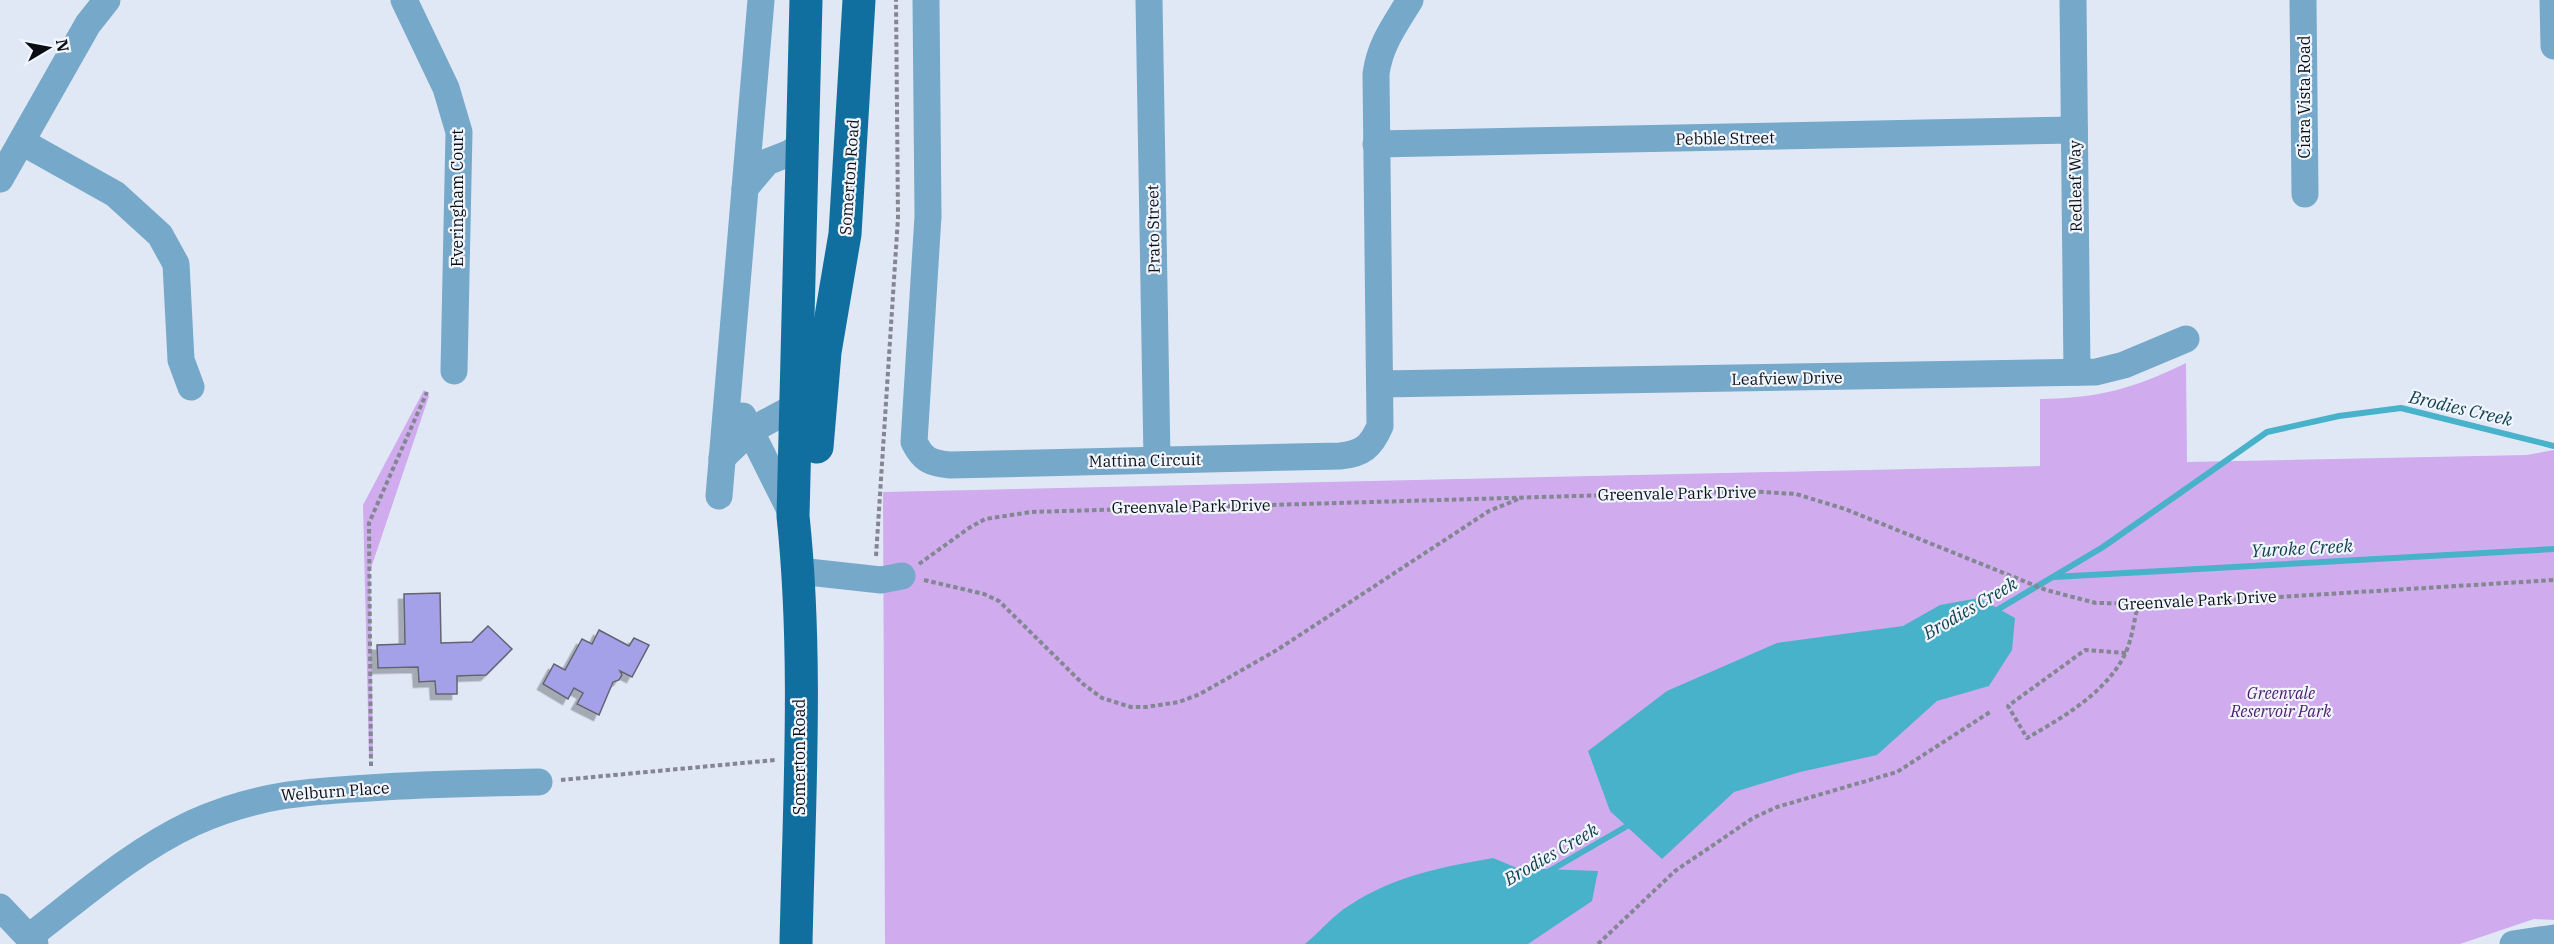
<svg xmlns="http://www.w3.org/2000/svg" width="2554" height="944" viewBox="0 0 2554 944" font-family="'IBM Plex Serif',serif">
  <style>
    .green { fill: #d0abee }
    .water { fill: #47b2ca }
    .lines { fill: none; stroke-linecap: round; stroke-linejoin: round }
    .stream { stroke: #47b2ca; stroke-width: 6 }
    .building { fill: #a4a1e8; stroke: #636371; stroke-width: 1.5; filter: url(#shadow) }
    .path { stroke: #828791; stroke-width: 4; stroke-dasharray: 4.5 3; stroke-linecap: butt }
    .minor { stroke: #76a8ca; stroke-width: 27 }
    .major { stroke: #116f9f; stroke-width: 33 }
    .labels { text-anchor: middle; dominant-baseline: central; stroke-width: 4.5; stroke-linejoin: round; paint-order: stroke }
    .street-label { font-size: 16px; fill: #0b0d12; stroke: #f0f5fe }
    .park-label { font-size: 16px; font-style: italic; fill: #4b1b69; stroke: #f0f5fe }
    .water-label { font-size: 18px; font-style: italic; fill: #0e3e49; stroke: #f0f5fe }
  </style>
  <defs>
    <filter id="shadow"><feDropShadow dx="-5.5" dy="5.5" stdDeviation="0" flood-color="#0004"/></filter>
  </defs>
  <rect width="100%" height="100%" fill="#e0e8f6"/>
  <g class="green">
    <path d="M2186,363L2187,462L2527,455L2554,450V920L2534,919L2460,944H885L883,492L2040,466V399C2100,398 2132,389 2186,363Z"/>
    <path d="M424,390L429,396L370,571L373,754H369L363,505Z"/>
  </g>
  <g class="water">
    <path d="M1979,598L2015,618L2012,650L1989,686L1937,701L1877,755L1800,772L1734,792L1662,859L1610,811L1588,751L1667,691L1777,643L1903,626L1940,605Z"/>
    <path d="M1493,858L1517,868L1598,871L1592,901L1528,944H1305C1320,932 1333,915 1350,905C1394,876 1442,867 1493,858Z"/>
  </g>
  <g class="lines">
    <g class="stream">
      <path d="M2054,577L2554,549"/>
      <path d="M1992,613L2103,547L2267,432L2339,416L2401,408L2554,446"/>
      <path d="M1546,873L1634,822"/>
    </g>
  </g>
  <g class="building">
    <path d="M440,593L441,643L472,642L488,626L512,649L486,675L457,676V694H436L435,681L419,682L418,667L378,668L377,645L405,644L404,594Z"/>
    <path d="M599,630L629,646L634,638L649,645L632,677L620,671L622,675L619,680L613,682L599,715L577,704L583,693L574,688L568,699L543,684L554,664L565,670L582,639L592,644Z"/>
  </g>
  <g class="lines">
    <g class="path">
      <path d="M876,556L898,218L896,0"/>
      <path d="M919,564L969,528L985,519L1031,512L1746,491L1796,494L1845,509L2046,590L2096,603L2165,604L2554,580"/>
      <path d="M924,580L984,594L999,601L1083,684L1102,698L1131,707H1146L1179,702L1200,694L1277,650L1489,511L1521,498"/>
      <path d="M2126,653L2085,650L2008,706L2027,738C2062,718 2107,692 2125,654C2132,640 2134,620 2138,605"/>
      <path d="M371,766L369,523L427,392"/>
      <path d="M561,780L775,760"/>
      <path d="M1598,944L1675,871L1753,818L1777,807L1897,772L1990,712"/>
    </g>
    <g class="minor">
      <path d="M404,0L446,88L459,132L454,371"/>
      <path d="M926,0L928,216L914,442C923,460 930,463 950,465L1340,456C1362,454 1371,447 1380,426L1376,74C1380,44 1395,25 1410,0"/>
      <path d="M1149,0L1157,459"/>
      <path d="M2073,0L2077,372"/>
      <path d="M2303,0L2305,194"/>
      <path d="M2553,0L2554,46"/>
      <path d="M22,142L115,194L160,235L176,264L181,360L191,387"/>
      <path d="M1376,144L2074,130"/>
      <path d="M0,179L88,24L107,0"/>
      <path d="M745,188L767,162L790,153L802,144"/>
      <path d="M1381,384L2096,372L2124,365L2186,339"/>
      <path d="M743,416L793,516"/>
      <path d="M722,458L750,431L798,405L804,393"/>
      <path d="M719,496L761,0"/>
      <path d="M799,571L881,580L902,576"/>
      <path d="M0,907L35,944"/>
      <path d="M29,937C81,897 133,851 193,823C259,793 313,791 384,787C436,784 487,783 539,782"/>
      <path d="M2513,944L2554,938"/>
    </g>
    <g class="major">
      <path d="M817,447L825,352L845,234L859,0"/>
      <path d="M796,944C799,802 808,658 793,516L806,0"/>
    </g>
  </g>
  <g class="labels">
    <g class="street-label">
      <text transform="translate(2304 97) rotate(-90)">Ciara Vista Road</text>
      <text transform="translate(1725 138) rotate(-1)">Pebble Street</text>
      <text transform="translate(849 177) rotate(-86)">Somerton Road</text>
      <text transform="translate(2075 186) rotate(-91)">Redleaf Way</text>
      <text transform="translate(457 198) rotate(-90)">Everingham Court</text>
      <text transform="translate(1153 229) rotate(-91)">Prato Street</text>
      <text transform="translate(1787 378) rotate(-1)">Leafview Drive</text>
      <text transform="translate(1145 460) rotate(-1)">Mattina Circuit</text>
      <text transform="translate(1677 493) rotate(-1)">Greenvale Park Drive</text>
      <text transform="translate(1191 506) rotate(-1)">Greenvale Park Drive</text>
      <text transform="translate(2197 600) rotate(-3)">Greenvale Park Drive</text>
      <text transform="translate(799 757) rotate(-90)">Somerton Road</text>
      <text transform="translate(335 791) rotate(-4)">Welburn Place</text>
    </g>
    <g class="park-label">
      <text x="2281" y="693">Greenvale<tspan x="2281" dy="18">Reservoir Park</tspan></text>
    </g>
    <g class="water-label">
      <text transform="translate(2461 408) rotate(13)">Brodies Creek</text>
      <text transform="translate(2302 548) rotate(-3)">Yuroke Creek</text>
      <text transform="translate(1970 608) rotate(-30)">Brodies Creek</text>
      <text transform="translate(1551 854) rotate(-30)">Brodies Creek</text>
    </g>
  </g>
  <g transform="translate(48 48) rotate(80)" stroke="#f0f5fe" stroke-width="4.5" paint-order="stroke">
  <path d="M0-4.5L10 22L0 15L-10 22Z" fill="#0b0d12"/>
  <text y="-9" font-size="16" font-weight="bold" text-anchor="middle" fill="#0b0d12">N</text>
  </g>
</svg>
